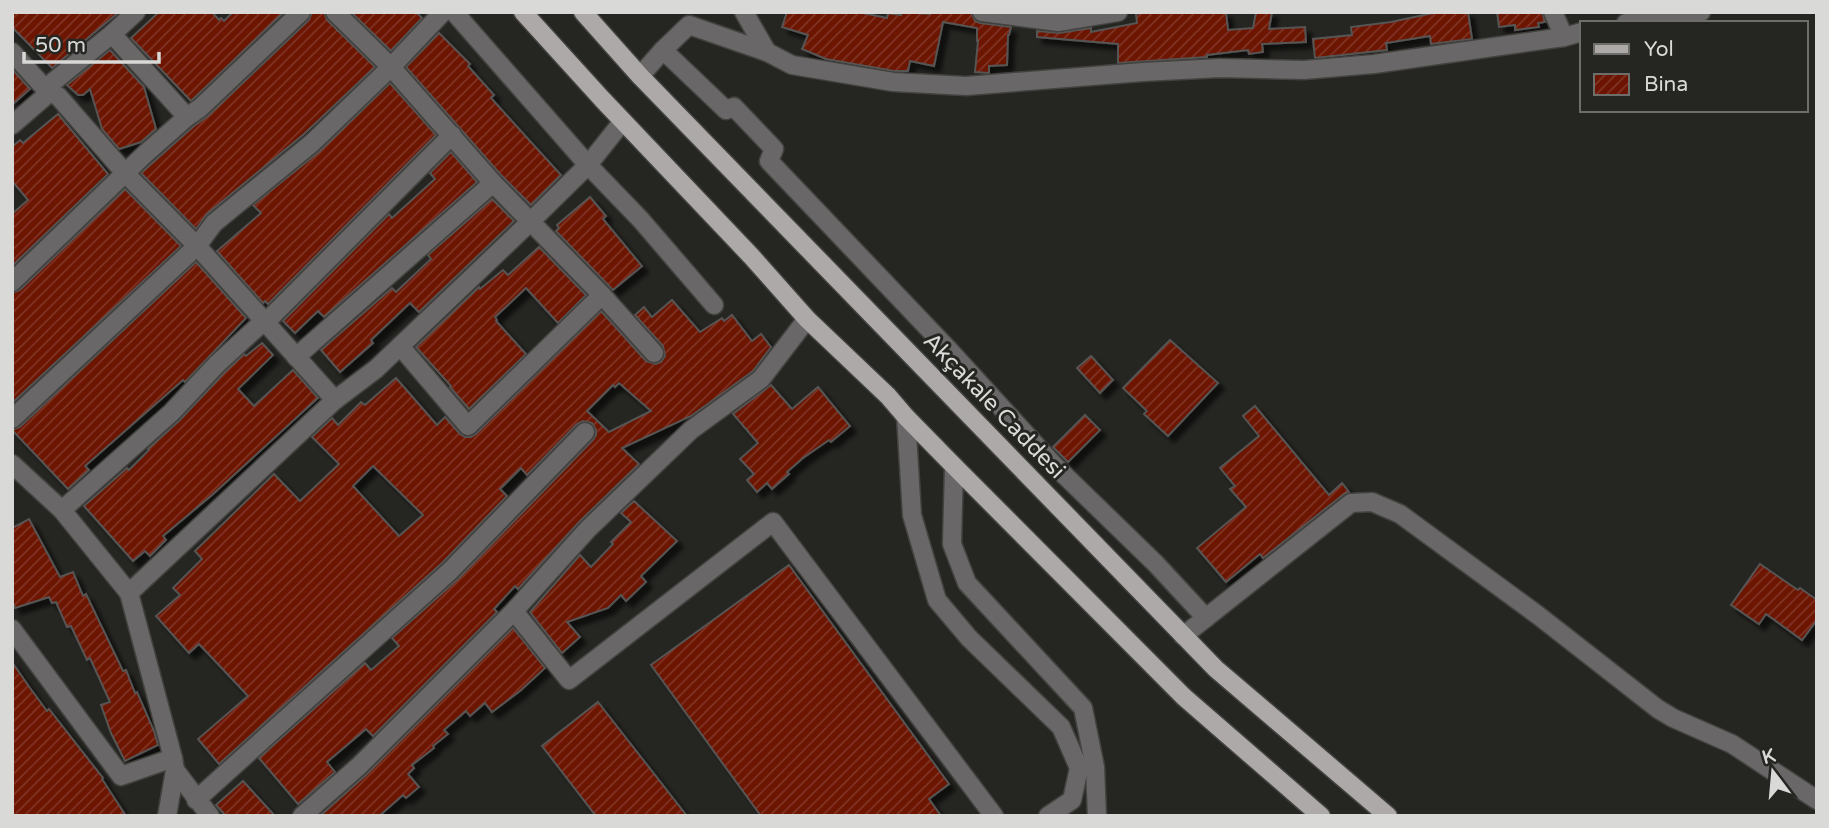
<svg xmlns="http://www.w3.org/2000/svg" width="1829" height="828" viewBox="0 0 1829 828" font-family="'Varela Round',sans-serif">
  <style>
    .building { fill: url(#building-hatch); stroke: #575453; stroke-width: 2; fill-rule: evenodd; filter: url(#shadow) }
    .lines { fill: none; stroke-linecap: round; stroke-linejoin: round }
    .minor-casing { stroke: #42423f; stroke-width: 21 }
    .major-casing { stroke: #42423f; stroke-width: 21 }
    .minor { stroke: #696767; stroke-width: 18 }
    .major { stroke: #ada9a9; stroke-width: 18 }
    .labels { text-anchor: middle; dominant-baseline: central; stroke-width: 6; stroke-linejoin: round; paint-order: stroke }
    .street-label { font-size: 23px; fill: #d9d9d7; stroke: #252522 }
  </style>
  <defs>
    <pattern id="building-hatch" width="6" height="6" patternUnits="userSpaceOnUse" patternTransform="scale(1.75)"><rect width="6" height="6" fill="#6c1302"/><path d="M-1 1l2-2M0 6l6-6M5 7l2-2" fill="none" stroke="#803526"/></pattern>
    <filter id="shadow"><feDropShadow dx="6" dy="6" stdDeviation="2" flood-color="#0009"/></filter>
  </defs>
  <rect width="100%" height="100%" fill="#252522"/>
  <g class="building">
    <path d="M12,12H119L52,68L12,27Z"/>
    <path d="M159,12H212L219,20L221,18L224,21L233,12H284L191,101L131,38Z"/>
    <path d="M312,12H324L327,20L375,67L304,134L207,214L196,229L141,173L194,126L208,116L309,20Z"/>
    <path d="M351,12H416L422,18L391,51Z"/>
    <path d="M787,12H858L887,18L888,13L901,15V12L930,14V12H971L975,21L980,23L1011,27L1009,35H1008L1007,65L989,66V73L975,72L978,41H977V28L943,22L934,66L910,61L908,71H894L826,59L802,49L808,35L782,27Z"/>
    <path d="M1147,12H1226L1228,30L1253,28L1256,12H1272L1269,29L1305,27L1306,42L1262,44L1263,52L1249,54L1248,50L1207,55V57L1118,63V44L1037,37V31L1059,33L1091,28V32L1137,23L1136,14Z"/>
    <path d="M1438,12H1468L1472,39L1431,44L1430,36L1386,43L1387,50L1315,58L1313,39L1352,35L1351,27L1391,22Z"/>
    <path d="M1497,12H1542L1545,22L1538,23L1539,27L1515,30V25L1499,27Z"/>
    <path d="M439,33L470,64L468,66L494,95L491,98L561,175L531,205L501,175L406,67Z"/>
    <path d="M110,50L144,87L156,129L141,142L119,149L102,129L90,89L83,95H78L67,85Z"/>
    <path d="M12,69L30,89L12,105Z"/>
    <path d="M390,83L436,135L268,304L265,301L263,303L217,251L261,213L253,205L320,151Z"/>
    <path d="M58,114L108,174L12,266V214L28,200L12,181V147L20,140L23,143Z"/>
    <path d="M451,152L477,182L324,317L318,311L295,333L283,321L389,214L392,218L435,179L430,173Z"/>
    <path d="M125,189L181,246L12,403V293L20,290Z"/>
    <path d="M590,197L606,216L603,219L642,266L613,290L556,231L559,228L557,225Z"/>
    <path d="M492,199L514,221L419,312L410,303L371,340L373,343L340,372L321,350L392,288L396,292L431,259L428,255Z"/>
    <path d="M539,247L586,295L558,323L526,288L495,317L497,320L496,321L526,354L469,409L450,387L451,386L416,347L479,287L480,289L503,270L508,275Z"/>
    <path d="M196,262L246,318L185,382L183,380L85,466L89,470L68,489L12,430L20,427Z"/>
    <path d="M672,300L700,332L722,318L724,321L732,315L752,341L761,334L771,347L753,371L691,416L622,448L639,464L580,521L518,589L515,586L494,609L497,612L373,736L366,729L327,762L335,772L298,804L259,758L365,663L371,670L399,646L392,638L458,579L593,440L596,435V430L592,423L583,421L577,424L527,475L521,468L500,489L507,496L442,563L219,764L198,739L248,696L199,644L189,653L156,616L180,595L173,588L202,559L195,551L274,474L300,501L339,464L312,437L332,418L338,425L361,402L365,405L396,378L437,425L445,417L460,434L465,437H471L476,434L601,311L646,361L656,364L661,362L665,356L663,346L635,315L644,307L652,317ZM619,383L651,411L609,432L587,411L613,385L615,387ZM373,466L423,515L399,536L353,486Z"/>
    <path d="M1170,340L1218,383L1168,436L1144,414L1147,411L1123,388Z"/>
    <path d="M262,343L273,355L238,389L254,406L293,370L318,398L212,495L163,536L166,540L150,556L145,551L133,561L84,506L127,468L129,470L149,450L148,449L180,420L225,372L244,354L246,356Z"/>
    <path d="M1091,356L1113,380L1100,393L1077,368Z"/>
    <path d="M771,385L792,409L818,387L850,426L831,442L829,440L803,458L787,472L789,474L772,489L767,483L757,492L747,480L754,474L740,459L758,443L733,414Z"/>
    <path d="M1255,406L1329,495L1342,483L1349,492L1344,494L1263,558L1260,554L1226,582L1197,548L1246,507L1230,489L1235,486L1220,468L1259,436L1243,416Z"/>
    <path d="M1085,415L1100,430L1068,462L1053,447Z"/>
    <path d="M634,501L677,541L641,576L646,582L626,601L621,595L608,608L567,622L580,637L562,653L530,612L580,555L591,567L613,544L611,542L631,522L621,513Z"/>
    <path d="M29,519L60,577L73,572L83,596L86,594L123,671L126,670L135,693L137,692L154,731L158,745L125,761L111,733L101,705L110,702L90,658L87,660L71,626L67,627L56,602L52,603L49,597L15,608L12,601V528Z"/>
    <path d="M1760,564L1798,590L1800,588L1817,600V620L1802,640L1766,614L1759,624L1731,605Z"/>
    <path d="M789,565L949,784L929,799L941,816H761L651,665Z"/>
    <path d="M513,628L545,668L520,691L492,712L485,703L470,716L466,711L444,730L448,734L433,746L434,748L412,765L414,768L408,774L419,787L406,798L403,795L379,816H320L367,774Z"/>
    <path d="M12,662L30,688L47,711L49,709L103,778L102,779L126,816H12Z"/>
    <path d="M598,702L687,816H596L542,746Z"/>
    <path d="M243,781L275,816H226L216,805Z"/>
  </g>
  <g class="lines">
    <g class="minor-casing">
      <g id="minor">
        <path d="M335,12L391,67L493,183L602,295L654,353"/>
        <path d="M454,12L588,165L641,220L714,305"/>
        <path d="M744,12L767,52"/>
        <path d="M982,12L1058,22L1118,12"/>
        <path d="M1553,12L1564,37"/>
        <path d="M1626,23L1701,12"/>
        <path d="M112,34L187,117"/>
        <path d="M663,50L726,110L734,107L774,149L769,161L949,350L1054,465L1156,564L1206,618"/>
        <path d="M12,52L49,93L58,96L125,173L197,246L335,400"/>
        <path d="M640,76L663,50L689,25L767,52L792,65L893,82L966,86L1143,72L1220,68L1304,70L1374,64L1564,37L1582,32"/>
        <path d="M12,125L49,93L53,82L112,34L136,12"/>
        <path d="M12,282L145,154L187,117L200,108L301,12"/>
        <path d="M400,346L468,426L602,295"/>
        <path d="M296,357L493,183"/>
        <path d="M906,417L912,515L937,600L969,638L1061,727L1079,768L1072,800L1048,816"/>
        <path d="M12,419L197,246L214,223L312,143L391,67L443,12"/>
        <path d="M12,464L62,510L129,593L173,758L175,770L167,816"/>
        <path d="M954,466L952,544L967,583L1083,708L1095,767L1097,816"/>
        <path d="M62,510L172,412L217,364L264,321L271,317L452,135"/>
        <path d="M129,593L335,400L376,369L530,222L588,165L623,121"/>
        <path d="M514,611L569,680L773,522L994,816"/>
        <path d="M12,629L121,776L173,758"/>
        <path d="M1183,636L1351,503L1372,502L1400,514L1539,616L1658,709L1673,718L1732,744L1817,800"/>
        <path d="M175,770L210,816"/>
        <path d="M196,800L450,571L585,432"/>
        <path d="M302,816L359,766L514,611L588,529L691,430L761,379L807,319"/>
      </g>
    </g>
    <g class="major-casing">
      <g id="major">
        <path d="M523,12L602,99L752,257L807,319L888,396L906,417L954,466L1184,697L1321,816"/>
        <path d="M583,12L640,76L1216,669L1388,816"/>
      </g>
    </g>
    <use href="#minor" class="minor"/>
    <use href="#major" class="major"/>
  </g>
  <g class="labels">
    <g class="street-label">
      <text transform="translate(994 406) rotate(46)">Akçakale Caddesi</text>
    </g>
  </g>
  <rect width="1829" height="828" fill="none" stroke="#d9d9d7" stroke-width="28"/>
  <rect x="1580" y="21" width="228" height="91" fill="#252522" stroke="#6d6d6a" stroke-width="2"/>
  <rect x="1594" y="44" width="35" height="10" fill="#ada9a9" stroke="#6d6d6a" stroke-width="2"/>
  <text x="1644" y="56" font-size="21" fill="#d9d9d7">Yol</text>
  <rect x="1594" y="74" width="35" height="21" fill="url(#building-hatch)" stroke="#6d6d6a" stroke-width="2"/>
  <text x="1644" y="91" font-size="21" fill="#d9d9d7">Bina</text>
  <g transform="translate(1773 772) rotate(344)" stroke="#252522" stroke-width="5" paint-order="stroke">
  <path d="M0-5L12 26L0 18L-12 26Z" fill="#d9d9d7"/>
  <text y="-10" font-size="19" font-weight="bold" text-anchor="middle" fill="#d9d9d7">K</text>
  </g>
  <path d="M24 52v10h135v-10" fill="none" stroke="#d9d9d7" stroke-width="3.5"/>
  <text x="35" y="52" font-size="21" fill="#d9d9d7" stroke="#252522" stroke-width="5" paint-order="stroke">50 m</text>
</svg>
